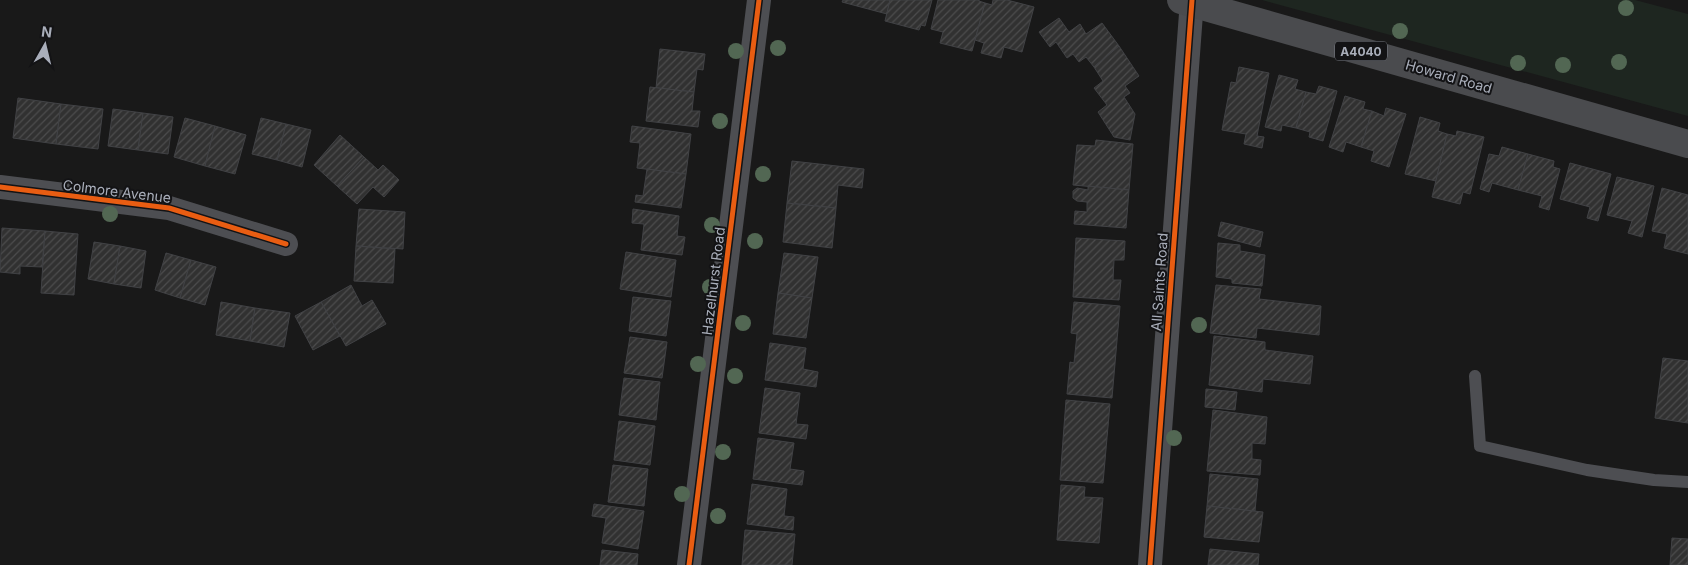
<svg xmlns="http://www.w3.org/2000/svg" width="1688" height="565" viewBox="0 0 1688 565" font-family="Inter,sans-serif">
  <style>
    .grass { fill: #1e2620 }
    .building { fill: url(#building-hatch); stroke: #414245 }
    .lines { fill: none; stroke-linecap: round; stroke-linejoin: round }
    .service { stroke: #4d4e52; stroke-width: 12 }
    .minor { stroke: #4d4e52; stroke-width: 24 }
    .primary { stroke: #4a4b4e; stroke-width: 28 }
    .cycleway-casing { stroke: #131315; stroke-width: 8 }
    .cycleway { stroke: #e95d12; stroke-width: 5 }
    .tree { fill: #526753 }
    .labels { text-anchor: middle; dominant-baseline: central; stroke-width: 4; stroke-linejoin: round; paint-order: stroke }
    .shield { fill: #131315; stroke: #7c8088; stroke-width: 1 }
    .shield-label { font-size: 12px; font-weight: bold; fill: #a9aeba }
    .street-label { font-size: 14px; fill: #a9aeba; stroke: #131315 }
  </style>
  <defs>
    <pattern id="building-hatch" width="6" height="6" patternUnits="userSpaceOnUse" patternTransform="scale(1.25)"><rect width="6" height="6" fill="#313131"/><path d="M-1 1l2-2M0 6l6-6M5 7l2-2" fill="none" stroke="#4c4c4d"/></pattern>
  </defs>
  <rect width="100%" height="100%" fill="#191919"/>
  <path class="grass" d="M1262,0H1635L1688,14V116Z"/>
  <g class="building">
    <path d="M843,0H890L887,14L842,2Z"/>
    <path d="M890,0H932L925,26L921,25L919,30L885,21Z"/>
    <path d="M938,0H979V1L985,3L972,51L940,43L943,32L931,29Z"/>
    <path d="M993,0H1007L1034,7L1022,52L1004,47L1001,58L981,53L984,43L975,40L985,3L992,5Z"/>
    <path d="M1059,18L1069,32L1080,24L1086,34L1102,23L1119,46L1094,67L1086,57L1079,62L1073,54L1067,58L1056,42L1050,47L1039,32Z"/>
    <path d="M1119,46L1139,76L1125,86L1130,93L1124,97L1135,114L1130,140L1114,137L1098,112L1107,105L1094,88L1103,81L1094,67Z"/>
    <path d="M660,49L705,54L703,70L697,69L694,92L656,88Z"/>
    <path d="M1239,67L1269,73L1257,136L1264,137L1262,148L1244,144L1246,134L1222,130L1231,82L1236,83Z"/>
    <path d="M1279,75L1298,80L1295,89L1306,92L1296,128L1282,125L1281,131L1265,127Z"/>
    <path d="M1319,86L1337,91L1323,141L1309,137L1310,132L1296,128L1306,92L1316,94Z"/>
    <path d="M650,87L694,92L692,111H700L698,127L646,121Z"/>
    <path d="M1345,96L1365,102L1363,109L1372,111L1361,147L1346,142L1343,152L1329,147Z"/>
    <path d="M18,98L61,104L56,144L13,138Z"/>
    <path d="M61,104L103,109L98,149L56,144Z"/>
    <path d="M1386,108L1406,114L1389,167L1371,161L1374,151L1361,147L1372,111L1384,116Z"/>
    <path d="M113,109L143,113L138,150L108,146Z"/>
    <path d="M143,113L173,117L168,154L138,150Z"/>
    <path d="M1420,117L1440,123L1438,131L1447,134L1436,181L1405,174Z"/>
    <path d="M185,118L215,126L205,166L174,157Z"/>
    <path d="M261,118L286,124L277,160L252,154Z"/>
    <path d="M286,124L311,130L302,167L277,160Z"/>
    <path d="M215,126L246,135L235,174L205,166Z"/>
    <path d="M632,126L691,134L686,174L637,168L640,143L630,142Z"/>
    <path d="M1457,131L1484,137L1470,194L1463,192L1460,204L1432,197L1447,134L1456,136Z"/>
    <path d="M340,135L364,157L337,186L314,165Z"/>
    <path d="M1096,140L1133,144L1129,190L1073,185L1077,145L1095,146Z"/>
    <path d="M1502,147L1528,154L1518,190L1492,183L1489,192L1480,189L1489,154L1499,156Z"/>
    <path d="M1528,154L1554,161L1553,167L1560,169L1549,210L1539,207L1542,196L1518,190Z"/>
    <path d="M364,157L378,170L383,165L399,180L384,197L373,187L357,204L337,186Z"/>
    <path d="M792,161L864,169L862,188L838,185L836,208L787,203Z"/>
    <path d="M1570,163L1611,174L1598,221L1587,218L1590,207L1560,199Z"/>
    <path d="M647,169L686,174L681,208L635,202L636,195L643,196Z"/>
    <path d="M1617,177L1654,186L1642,237L1628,233L1632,221L1607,215Z"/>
    <path d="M1088,186L1129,190L1126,228L1074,224L1075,211L1087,212V202L1077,201L1073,198V191L1077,188L1088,190Z"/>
    <path d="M1662,188L1688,195V254L1664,248L1667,234L1652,231Z"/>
    <path d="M787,203L836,208L832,248L783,242Z"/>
    <path d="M359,209L405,212L403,249L356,246Z"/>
    <path d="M633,209L679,216L677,236L685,237L682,255L641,250L644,224L632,223Z"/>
    <path d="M1221,222L1263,232L1260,247L1218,236Z"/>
    <path d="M2,228L45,231L42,267L20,266V274L0,272Z"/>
    <path d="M45,231L78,234L74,295L41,293Z"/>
    <path d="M1076,238L1125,241L1124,260H1114L1113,280H1121L1119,300L1073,297Z"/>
    <path d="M94,242L120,246L114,284L88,279Z"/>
    <path d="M1218,243L1240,245V251L1265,255L1262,286L1232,283V279L1216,277Z"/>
    <path d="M120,246L146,251L141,288L114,284Z"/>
    <path d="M356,246L395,249L393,283L354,281Z"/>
    <path d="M626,252L676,260L671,297L620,289Z"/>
    <path d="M166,253L191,260L180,298L155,290Z"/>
    <path d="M784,253L818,257L812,298L778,293Z"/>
    <path d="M191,260L216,267L205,305L180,298Z"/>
    <path d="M351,285L362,306L372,300L386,324L346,346L321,302Z"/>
    <path d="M1216,285L1261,289L1259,299L1321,306L1319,335L1257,328L1256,338L1210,333Z"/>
    <path d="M778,293L812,298L806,338L773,334Z"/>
    <path d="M633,297L671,301L666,336L629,331Z"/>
    <path d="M221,302L255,308L250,341L216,335Z"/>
    <path d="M321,302L340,336L313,350L295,316Z"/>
    <path d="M1074,302L1120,306L1112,398L1067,394L1070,362L1074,363L1077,334L1071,333Z"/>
    <path d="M255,308L290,313L284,347L250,341Z"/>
    <path d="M1214,336L1265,342V350L1313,356L1310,384L1263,379L1262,392L1209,385Z"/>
    <path d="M630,337L667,342L662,378L624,373Z"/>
    <path d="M770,343L806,348L803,369L818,372L816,387L765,380Z"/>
    <path d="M1663,358L1688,361V423L1655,418Z"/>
    <path d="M624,378L660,382L656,420L619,415Z"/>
    <path d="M765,388L800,393L796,424L808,425L806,439L759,433Z"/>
    <path d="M1206,389L1237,392L1235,410L1205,407Z"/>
    <path d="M1066,400L1110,404L1103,483L1060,480Z"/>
    <path d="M1213,410L1267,417L1265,444L1252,443V459L1261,460L1260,475L1207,471Z"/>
    <path d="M619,421L655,426L650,465L614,460Z"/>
    <path d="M758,438L794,443L790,469L804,471L802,485L753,479Z"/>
    <path d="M613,465L648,469L644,506L608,502Z"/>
    <path d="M1210,474L1258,479L1255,511L1207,506Z"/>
    <path d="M752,484L787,489L784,516L794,517L793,530L747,524Z"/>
    <path d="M1061,485L1085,487L1084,497L1103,498L1099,543L1057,540Z"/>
    <path d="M594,504L644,511L638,549L602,543L606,518L592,516Z"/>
    <path d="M1207,506L1263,512L1259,542L1204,537Z"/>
    <path d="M745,530L795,534L792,565H742Z"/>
    <path d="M1672,538L1688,539V565H1670Z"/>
    <path d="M1210,549L1259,554L1258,565H1208Z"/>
    <path d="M602,550L638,554L637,565H600Z"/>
  </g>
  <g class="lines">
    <path class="service" d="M1475,376L1480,446L1587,470L1654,480L1688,482"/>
    <g class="minor">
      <path d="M0,187L169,208L286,244"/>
      <path d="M689,565L759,0"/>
      <path d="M1150,565L1192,0"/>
    </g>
    <path class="primary" d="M1181,0L1688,144"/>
    <g class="cycleway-casing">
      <g id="cycleway">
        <path d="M0,187L169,208L286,244"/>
        <path d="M689,565L759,0"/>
        <path d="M1150,565L1192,0"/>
      </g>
    </g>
    <use href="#cycleway" class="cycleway"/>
  </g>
  <g class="tree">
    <circle cx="1626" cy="8" r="8"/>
    <circle cx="1400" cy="31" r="8"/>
    <circle cx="778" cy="48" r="8"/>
    <circle cx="736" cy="51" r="8"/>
    <circle cx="1619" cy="62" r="8"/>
    <circle cx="1518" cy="63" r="8"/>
    <circle cx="1563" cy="65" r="8"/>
    <circle cx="720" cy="121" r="8"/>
    <circle cx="763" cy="174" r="8"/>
    <circle cx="110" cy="214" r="8"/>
    <circle cx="712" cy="225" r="8"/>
    <circle cx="755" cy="241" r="8"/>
    <circle cx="710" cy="287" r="8"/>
    <circle cx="743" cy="323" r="8"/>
    <circle cx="1199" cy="325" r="8"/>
    <circle cx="698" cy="364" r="8"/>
    <circle cx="735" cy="376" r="8"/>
    <circle cx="1174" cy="438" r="8"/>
    <circle cx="723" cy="452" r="8"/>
    <circle cx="682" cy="494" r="8"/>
    <circle cx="718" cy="516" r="8"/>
  </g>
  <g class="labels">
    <rect class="shield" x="1335" y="41.5" width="52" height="19" rx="4"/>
    <g class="shield-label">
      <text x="1361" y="51">A4040</text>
    </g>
    <g class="street-label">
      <text transform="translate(1449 76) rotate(16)">Howard Road</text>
      <text transform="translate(117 191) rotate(7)">Colmore Avenue</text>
      <text transform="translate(713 281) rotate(-83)">Hazelhurst Road</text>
      <text transform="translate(1159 282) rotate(-86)">All Saints Road</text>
    </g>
  </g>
  <g transform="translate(45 45) rotate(8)" stroke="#131315" stroke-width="4" paint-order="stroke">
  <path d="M0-4L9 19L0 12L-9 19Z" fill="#a9aeba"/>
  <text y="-8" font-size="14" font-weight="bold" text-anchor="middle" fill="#a9aeba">N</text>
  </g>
</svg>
